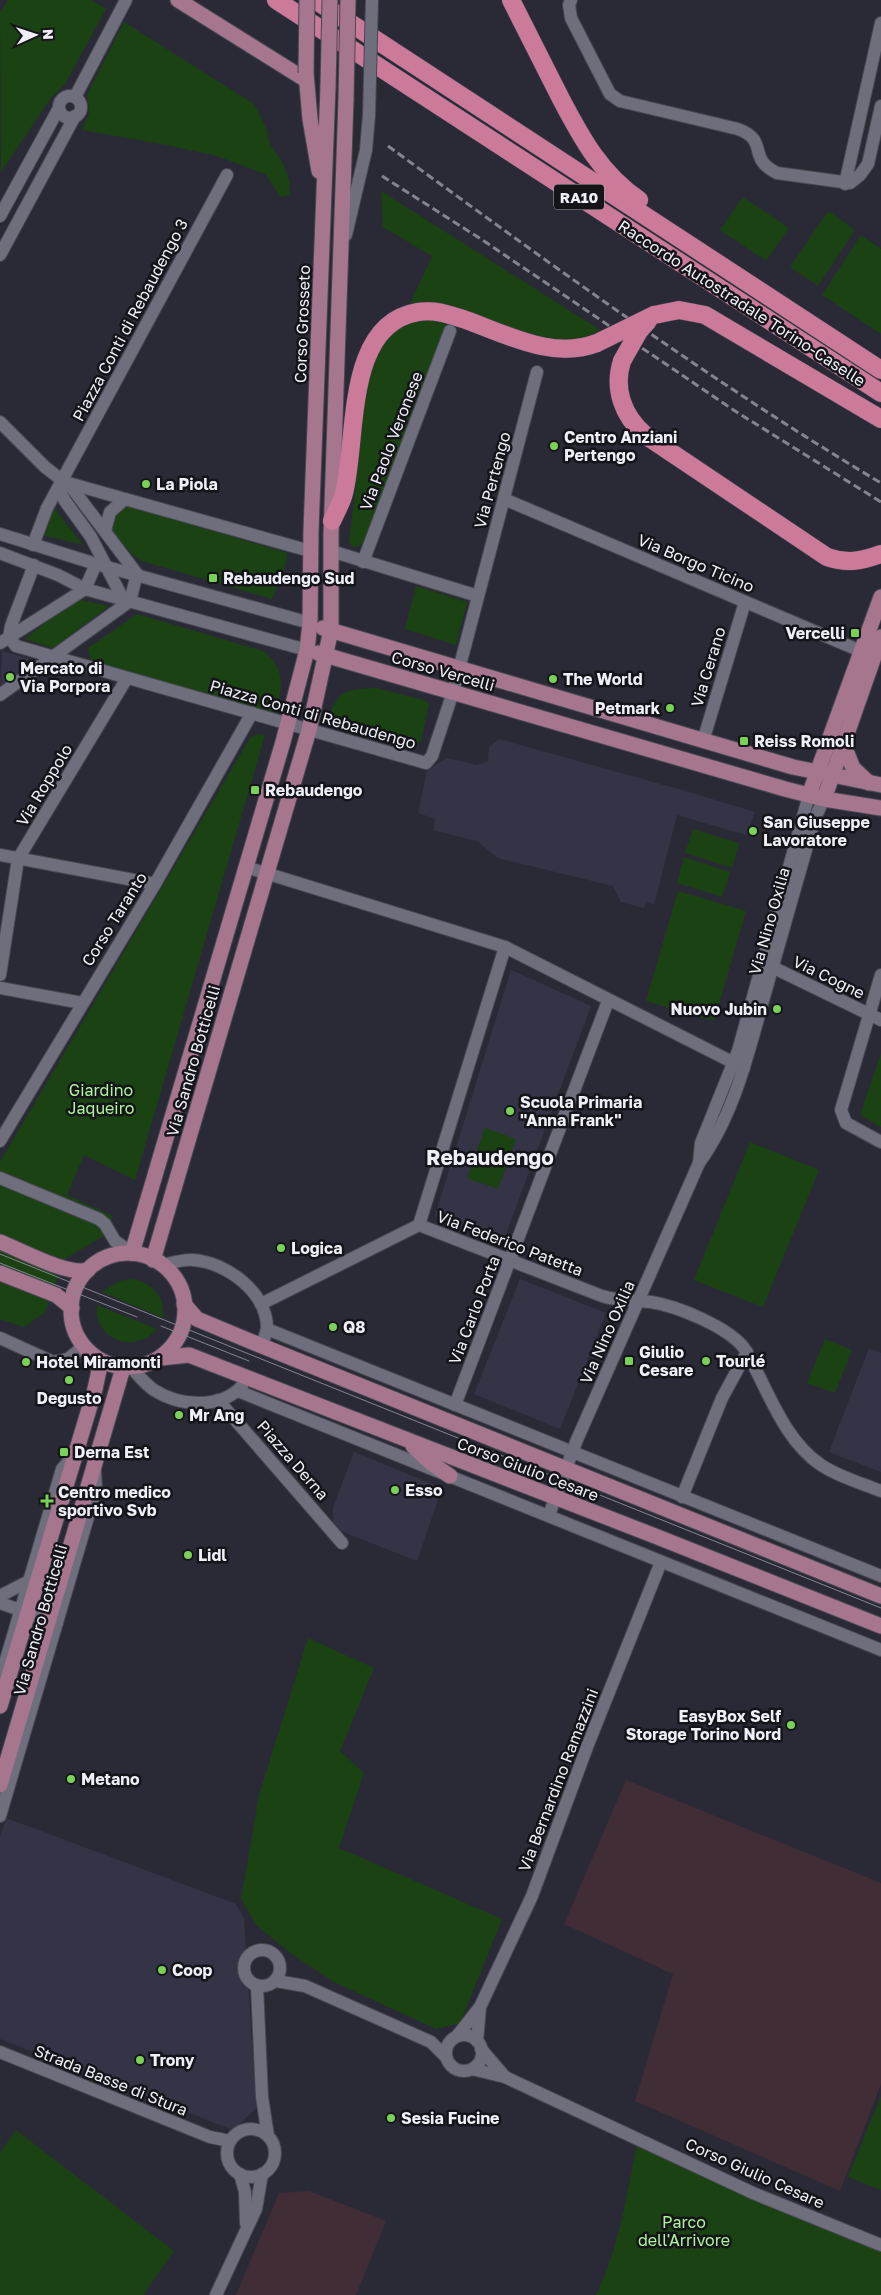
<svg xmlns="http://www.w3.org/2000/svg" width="881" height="2295" viewBox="0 0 881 2295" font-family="'Golos Text',sans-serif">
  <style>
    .built { fill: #343446 }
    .industrial { fill: #402d36 }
    .green { fill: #1b4212 }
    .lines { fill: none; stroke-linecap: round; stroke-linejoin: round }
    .minor-casing { stroke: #484852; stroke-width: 14 }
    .major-casing { stroke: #484852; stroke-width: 17 }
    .highway-casing { stroke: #484852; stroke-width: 19 }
    .minor { stroke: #6e6e7d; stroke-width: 12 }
    .major { stroke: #a6758e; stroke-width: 15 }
    .highway { stroke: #cc7a9a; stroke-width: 18 }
    .tram { stroke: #84848f; stroke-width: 1 }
    .rail { stroke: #84848f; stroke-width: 3; stroke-dasharray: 8 4; stroke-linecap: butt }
    .minor-bridge-casing { stroke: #484852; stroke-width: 14; stroke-linecap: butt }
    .major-bridge-casing { stroke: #484852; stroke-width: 17; stroke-linecap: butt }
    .highway-bridge-casing { stroke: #484852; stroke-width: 19; stroke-linecap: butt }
    .minor-bridge { stroke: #6e6e7d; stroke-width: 12 }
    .major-bridge { stroke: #a6758e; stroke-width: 15 }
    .highway-bridge { stroke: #cc7a9a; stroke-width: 18 }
    .poi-dot { fill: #79d158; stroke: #141419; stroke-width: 2 }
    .labels { text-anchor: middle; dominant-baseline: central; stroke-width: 5; stroke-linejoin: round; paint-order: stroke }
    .shield { fill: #141419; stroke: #adadb5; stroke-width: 1 }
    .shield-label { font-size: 15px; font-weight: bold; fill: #efeff8 }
    .street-label { font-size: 16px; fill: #efeff8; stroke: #141419 }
    .poi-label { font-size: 16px; font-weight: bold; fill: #efeff8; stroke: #141419; text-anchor: start }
    .park-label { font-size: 16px; fill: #adf69b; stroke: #141419 }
    .district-label { font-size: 21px; font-weight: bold; fill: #efeff8; stroke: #141419 }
  </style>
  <rect width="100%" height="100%" fill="#2a2a37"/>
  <g class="built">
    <path d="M2,651L41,662L0,691Z"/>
    <path d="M499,739L682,790L755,812L746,835L677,815L654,905L646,901L644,908L621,902L613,886L498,858L477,841L433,830L435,819L418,813L427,770L447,758L477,765L488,761L489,747Z"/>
    <path d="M511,970L591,1006L503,1242L435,1216Z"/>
    <path d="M520,1279L606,1313L560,1429L474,1394Z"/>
    <path d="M869,1348L881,1353V1472L829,1452Z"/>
    <path d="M354,1452L442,1488L417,1561L338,1530L333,1521V1508Z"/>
    <path d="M6,1818L236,1904L244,1919L256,2108L233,2130L0,2039V1838Z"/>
  </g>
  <g class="industrial">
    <path d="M626,1780L881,1883V2084L840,2191L635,2101L673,1974L564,1924Z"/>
    <path d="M309,2191L386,2221L356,2295H236L279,2193Z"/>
  </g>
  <g class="green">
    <path d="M8,0H92L106,9L65,84L50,99L1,172L0,12Z"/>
    <path d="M124,22L254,104L266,127L270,144L283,163L289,180L290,195L281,197L265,174L217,156L166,145L82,130L89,113L87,95Z"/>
    <path d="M381,191L600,330C587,338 575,342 560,342C538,342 483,320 461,312C443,306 428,296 409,306L432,256L383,227Z"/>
    <path d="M743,197L789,228L766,261L720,230Z"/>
    <path d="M828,211L855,230L818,286L790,267Z"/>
    <path d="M861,235L881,249V334L822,295Z"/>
    <path d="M412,318H449L367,537L360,546L354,547L349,543L370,361L379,344Z"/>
    <path d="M124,505L288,553L283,574L272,599L142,561L131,553L110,527L112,518Z"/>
    <path d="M54,508L83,545L43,535L48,517Z"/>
    <path d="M416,586L467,602L456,645L405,629Z"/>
    <path d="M76,599L109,606L53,648L25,639Z"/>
    <path d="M137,614L263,651C288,669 281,690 275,716L90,661L88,648Z"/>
    <path d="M376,688L424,700L429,704L421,741L416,745L406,747L327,723C336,691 345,689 376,688Z"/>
    <path d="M257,734L265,735L135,1180L84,1155L67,1195L113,1216L107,1234L63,1260L49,1303L44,1313L24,1327L0,1319V1162L250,738Z"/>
    <path d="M693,829L739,843L732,868L685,853Z"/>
    <path d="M684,857L730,872L722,897L677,883Z"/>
    <path d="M678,891L746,911L714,1021L646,1001Z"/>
    <path d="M881,1053V1127L860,1115Z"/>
    <path d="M485,1128L516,1139L498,1189L467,1178Z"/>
    <path d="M750,1142L819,1170L763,1307L694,1280Z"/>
    <path d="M131,1279C152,1282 165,1296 163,1318L102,1292L120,1281Z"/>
    <path d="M97,1305L157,1329C134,1355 94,1340 97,1305Z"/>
    <path d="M825,1339L852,1350L835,1393L807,1383Z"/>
    <path d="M308,1638L374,1668L340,1751L364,1773L339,1848L502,1919L460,2023L436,2029L334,1982L296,1957L257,1926L241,1899L259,1795Z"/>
    <path d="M881,2096V2190L848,2177Z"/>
    <path d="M16,2130L174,2251L143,2295H0V2153Z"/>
    <path d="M638,2140L881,2245V2295H596C620,2247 627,2192 638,2140Z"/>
  </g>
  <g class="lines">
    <g class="minor-casing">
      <g id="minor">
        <path d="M571,0L569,5L571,18L610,94L620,101L738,129C770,141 746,158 777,173L850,183L860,175L868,164L881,106"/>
        <circle cx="70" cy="107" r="11"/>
        <path d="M75,97L126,0"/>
        <path d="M845,184L881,23"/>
        <path d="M0,216L59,108"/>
        <path d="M346,235L366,150L369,115"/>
        <path d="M0,255L75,116"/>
        <path d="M0,422L45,467L72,488L137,574"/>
        <path d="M61,481L310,551"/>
        <path d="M61,481L62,495L65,501L91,537L123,599"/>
        <path d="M504,499L870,655"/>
        <path d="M105,531L110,512L125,499"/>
        <path d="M0,534L96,564L310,623"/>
        <path d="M33,545L47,508L227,175"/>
        <path d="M331,551L478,596"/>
        <path d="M0,553L58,575L85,589L307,650"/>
        <path d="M363,562L450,331"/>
        <path d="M34,565L11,626L9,637L16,646L426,763L432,756L453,692L537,372"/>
        <path d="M0,643L85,589L96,564"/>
        <path d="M0,695L130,601L137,574"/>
        <path d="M703,741L745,602"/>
        <path d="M0,855L155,884"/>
        <path d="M246,867L505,947L744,1068"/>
        <path d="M766,964L881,1020"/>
        <path d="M0,975L18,859L127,678"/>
        <path d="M881,975L841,1110L846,1123L881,1142"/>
        <path d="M0,988L82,1003"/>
        <path d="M0,1141L155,884L252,713"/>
        <path d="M699,1163L701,1143L738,1051L809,795"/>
        <path d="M0,1178L99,1219L105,1224L115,1241L132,1253"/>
        <path d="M419,1225L602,1296C618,1301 634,1300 651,1302C677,1306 728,1327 744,1348C767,1386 782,1439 821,1465C839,1477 861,1483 881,1491"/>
        <path d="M419,1225L505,947"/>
        <path d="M163,1265C172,1263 183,1259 193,1260C226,1262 267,1292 267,1328C266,1334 263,1341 262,1346"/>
        <path d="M261,1304L419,1225"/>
        <path d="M267,1329L881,1576"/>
        <path d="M0,1338L53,1362L68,1359L84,1346"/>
        <path d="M131,1367C138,1375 145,1384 154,1390C179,1406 220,1410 242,1386"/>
        <path d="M238,1391L881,1650"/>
        <path d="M218,1400L342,1543"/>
        <path d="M455,1405L608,1001"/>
        <path d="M682,1497L722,1398L747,1352"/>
        <path d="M549,1515L576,1442L699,1163C734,1115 748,1054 764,997C781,938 798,878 815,818L824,799"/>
        <path d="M0,1596L29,1581"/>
        <path d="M0,1603L57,1623"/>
        <path d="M0,1680L62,1469L75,1454"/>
        <path d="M0,1816L91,1507L96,1488L95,1470"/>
        <circle cx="262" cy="1968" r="18"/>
        <path d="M276,1981L305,1986L431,2042L446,2057"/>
        <path d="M257,1986L262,2097L268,2136"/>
        <circle cx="464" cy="2053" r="18"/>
        <path d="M457,2036L480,2007L532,1896L587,1747L661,1562"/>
        <path d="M477,2041L480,2007"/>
        <path d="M481,2049L505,2077"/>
        <path d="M0,2052L210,2137L230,2141"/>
        <path d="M472,2069L505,2077L753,2193L881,2245"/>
        <circle cx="251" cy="2153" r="24"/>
        <path d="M240,2174L245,2192L246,2223"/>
        <path d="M216,2295L256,2209L262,2174"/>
      </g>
    </g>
    <g class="major-casing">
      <g id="major">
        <path d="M178,0L306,80"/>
        <path d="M306,73L310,119L319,171"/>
        <path d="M323,628L793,767L881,785"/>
        <path d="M318,653L785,789L824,799L881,808"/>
        <path d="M843,743L853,768L869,783"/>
        <path d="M809,795L881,597"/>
        <path d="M824,799L881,637"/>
        <path d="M0,1242C21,1250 67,1276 88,1270"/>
        <path d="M132,1253L283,742L307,650L310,623L311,531L328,87"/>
        <circle cx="128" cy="1310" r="57"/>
        <path d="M153,1260L309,730L331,630V535L346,100"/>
        <path d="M0,1273L56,1295L72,1308"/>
        <path d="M184,1304L197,1319L262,1346L881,1596"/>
        <path d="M161,1358L189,1355L655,1536L881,1626"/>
        <path d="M413,1446L431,1463L450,1476"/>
        <path d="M0,1706L95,1389L101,1361"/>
        <path d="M0,1785L123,1368"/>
      </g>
    </g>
    <g class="highway-casing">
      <g id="highway">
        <path d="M276,0L881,393"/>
        <path d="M315,0L881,370"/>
        <path d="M511,0C528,33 544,66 561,99C582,139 601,174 639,200"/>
        <path d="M654,315L679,310L705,315L881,419"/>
        <path d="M622,361C613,389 623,416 645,435L827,557C847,564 862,561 881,554"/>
        <path d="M332,521C336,512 342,502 344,493C358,438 344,324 418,312C435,309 450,315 466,320C508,335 553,360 597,343"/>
      </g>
    </g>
    <use href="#minor" class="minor"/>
    <use href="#major" class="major"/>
    <use href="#highway" class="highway"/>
    <g class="tram">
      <path d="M0,1254L881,1608"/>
      <path d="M0,1263L137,1317"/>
      <path d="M161,1326L249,1361"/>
    </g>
    <g class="rail">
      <path d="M388,146C549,263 710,381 881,483"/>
      <path d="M382,176L484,241L735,411L881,502"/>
    </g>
    <g class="minor-bridge-casing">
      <path id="minor-bridge" d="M369,115L372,0"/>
    </g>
    <g class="major-bridge-casing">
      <g id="major-bridge">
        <path d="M306,73L307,0"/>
        <path d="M328,87L330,0"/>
        <path d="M346,100L348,0"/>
      </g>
    </g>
    <g class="highway-bridge-casing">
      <g id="highway-bridge">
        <path d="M597,343L654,315"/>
        <path d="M622,361L639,331L648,321"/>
      </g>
    </g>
    <use href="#minor-bridge" class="minor-bridge"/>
    <use href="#major-bridge" class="major-bridge"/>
    <use href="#highway-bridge" class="highway-bridge"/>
  </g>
  <g class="poi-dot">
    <circle cx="554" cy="446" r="5"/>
    <circle cx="146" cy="484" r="5"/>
    <rect x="208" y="573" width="10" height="10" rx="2.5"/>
    <rect x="850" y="628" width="10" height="10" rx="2.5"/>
    <circle cx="10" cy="677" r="5"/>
    <circle cx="553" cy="679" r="5"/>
    <circle cx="670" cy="708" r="5"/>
    <rect x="739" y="736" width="10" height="10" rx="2.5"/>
    <rect x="250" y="785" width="10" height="10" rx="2.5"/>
    <circle cx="753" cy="831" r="5"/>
    <circle cx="777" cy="1009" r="5"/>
    <circle cx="510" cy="1111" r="5"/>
    <circle cx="281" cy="1248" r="5"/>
    <circle cx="333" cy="1327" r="5"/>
    <rect x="624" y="1356" width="10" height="10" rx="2.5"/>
    <circle cx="706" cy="1361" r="5"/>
    <circle cx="26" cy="1362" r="5"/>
    <circle cx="69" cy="1380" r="5"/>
    <circle cx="179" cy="1415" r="5"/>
    <rect x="59" y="1447" width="10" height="10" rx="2.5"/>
    <circle cx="395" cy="1490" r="5"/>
    <path d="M44.5 1493.5h5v5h5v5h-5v5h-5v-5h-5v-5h5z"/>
    <circle cx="188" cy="1555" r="5"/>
    <circle cx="791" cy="1725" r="5"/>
    <circle cx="71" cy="1779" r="5"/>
    <circle cx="162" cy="1970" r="5"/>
    <circle cx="140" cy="2060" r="5"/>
    <circle cx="391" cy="2118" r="5"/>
  </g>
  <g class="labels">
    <rect class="shield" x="554" y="184.5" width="50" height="25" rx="4"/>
    <g class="shield-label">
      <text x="579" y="197">RA10</text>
    </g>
    <g class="street-label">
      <text transform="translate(742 303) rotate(33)">Raccordo Autostradale Torino-Caselle</text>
      <text transform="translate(130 320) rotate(-62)">Piazza Conti di Rebaudengo 3</text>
      <text transform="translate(302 324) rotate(-88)">Corso Grosseto</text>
      <text transform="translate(391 441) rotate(-69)">Via Paolo Veronese</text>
      <text transform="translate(492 480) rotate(-75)">Via Pertengo</text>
      <text transform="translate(696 563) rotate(23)">Via Borgo Ticino</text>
      <text transform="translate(708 667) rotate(-73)">Via Cerano</text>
      <text transform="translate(443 671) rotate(16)">Corso Vercelli</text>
      <text transform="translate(313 714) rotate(16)">Piazza Conti di Rebaudengo</text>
      <text transform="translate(44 785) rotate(-59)">Via Roppolo</text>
      <text transform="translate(114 919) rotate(-58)">Corso Taranto</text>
      <text transform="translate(769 921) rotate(-74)">Via Nino Oxilia</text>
      <text transform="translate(829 977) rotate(26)">Via Cogne</text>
      <text transform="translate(193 1061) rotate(-74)">Via Sandro Botticelli</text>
      <text transform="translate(510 1243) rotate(21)">Via Federico Patetta</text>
      <text transform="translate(474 1310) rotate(-69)">Via Carlo Porta</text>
      <text transform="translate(607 1332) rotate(-66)">Via Nino Oxilia</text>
      <text transform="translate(293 1460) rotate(49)">Piazza Derna</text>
      <text transform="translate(528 1469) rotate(21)">Corso Giulio Cesare</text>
      <text transform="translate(40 1620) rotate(-74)">Via Sandro Botticelli</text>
      <text transform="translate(558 1780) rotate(-69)">Via Bernardino Ramazzini</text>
      <text transform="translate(111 2080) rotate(22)">Strada Basse di Stura</text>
      <text transform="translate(755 2173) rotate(24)">Corso Giulio Cesare</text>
    </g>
    <g class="poi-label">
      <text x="564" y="437">Centro Anziani<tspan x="564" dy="18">Pertengo</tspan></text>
      <text x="156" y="484">La Piola</text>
      <text x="223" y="578">Rebaudengo Sud</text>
      <text x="845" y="633" text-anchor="end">Vercelli</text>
      <text x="20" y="668">Mercato di<tspan x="20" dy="18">Via Porpora</tspan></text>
      <text x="563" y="679">The World</text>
      <text x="660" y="708" text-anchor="end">Petmark</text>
      <text x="754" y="741">Reiss Romoli</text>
      <text x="265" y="790">Rebaudengo</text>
      <text x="763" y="822">San Giuseppe<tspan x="763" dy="18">Lavoratore</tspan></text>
      <text x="767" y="1009" text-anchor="end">Nuovo Jubin</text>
      <text x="520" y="1102">Scuola Primaria<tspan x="520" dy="18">"Anna Frank"</tspan></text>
      <text x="291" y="1248">Logica</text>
      <text x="343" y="1327">Q8</text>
      <text x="639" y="1352">Giulio<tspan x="639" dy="18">Cesare</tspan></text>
      <text x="716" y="1361">Tourlé</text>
      <text x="36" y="1362">Hotel Miramonti</text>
      <text x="69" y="1398" text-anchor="middle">Degusto</text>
      <text x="189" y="1415">Mr Ang</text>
      <text x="74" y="1452">Derna Est</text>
      <text x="405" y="1490">Esso</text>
      <text x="58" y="1492">Centro medico<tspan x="58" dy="18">sportivo Svb</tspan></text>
      <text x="198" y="1555">Lidl</text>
      <text x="781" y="1716" text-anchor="end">EasyBox Self<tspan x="781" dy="18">Storage Torino Nord</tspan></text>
      <text x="81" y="1779">Metano</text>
      <text x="172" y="1970">Coop</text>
      <text x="150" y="2060">Trony</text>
      <text x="401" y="2118">Sesia Fucine</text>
    </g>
    <g class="park-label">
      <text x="101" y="1090">Giardino<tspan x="101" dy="18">Jaqueiro</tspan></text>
      <text x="684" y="2222">Parco<tspan x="684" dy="18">dell'Arrivore</tspan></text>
    </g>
    <g class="district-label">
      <text x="490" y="1157">Rebaudengo</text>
    </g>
  </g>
  <g transform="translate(35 35) rotate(87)" stroke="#141419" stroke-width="4" paint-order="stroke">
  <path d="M0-4L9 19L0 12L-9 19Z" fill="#efeff8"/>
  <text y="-8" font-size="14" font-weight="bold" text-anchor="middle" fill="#efeff8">N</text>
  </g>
</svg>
